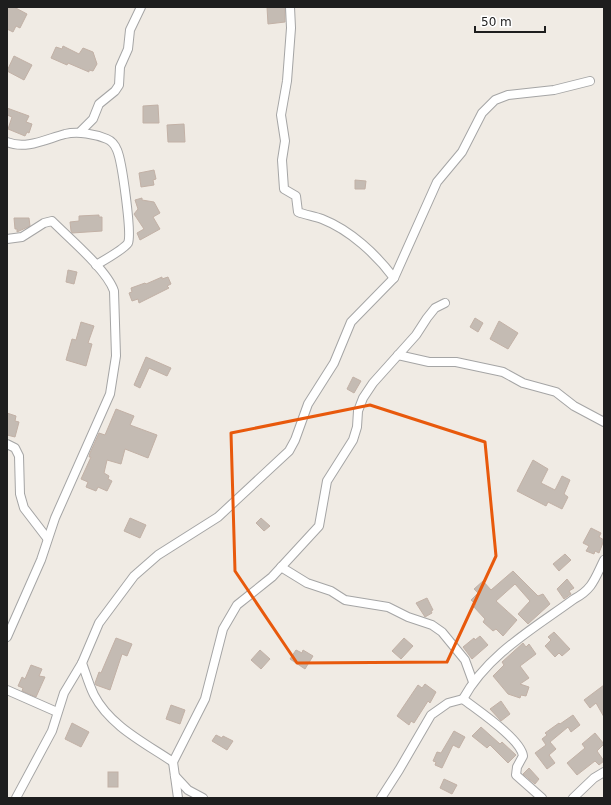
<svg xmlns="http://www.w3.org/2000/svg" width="611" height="805" viewBox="0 0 611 805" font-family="'DejaVu Sans',sans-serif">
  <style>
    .building { fill: #c4bbb3; stroke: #c2b1a6 }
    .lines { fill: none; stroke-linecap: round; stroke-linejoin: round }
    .street-casing { stroke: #a5a5a5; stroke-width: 10 }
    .street { stroke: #fff; stroke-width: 8 }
    .marked { fill: none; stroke: #e8590c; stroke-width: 3; stroke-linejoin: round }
  </style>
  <rect width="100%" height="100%" fill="#f0ebe4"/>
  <g class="building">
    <path d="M7,7H14L27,14L20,28L16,26L13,32L7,29Z"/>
    <path d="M267,7H285V22L268,24Z"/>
    <path d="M63,46L79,54L83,48L93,52L97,64L93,71L89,70V72L68,63L67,65L51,58L56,47L62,49Z"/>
    <path d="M14,56L32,65L24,80L7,71Z"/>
    <path d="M158,105L159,123H143V106Z"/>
    <path d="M7,108L29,116L26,122L32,124L29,133L27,132L25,136L8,129L12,117L7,115Z"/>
    <path d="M184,124L185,142H168L167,125Z"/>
    <path d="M154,170L156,179L153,180L154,185L141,187L139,173Z"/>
    <path d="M355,180L366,181L365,189H355Z"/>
    <path d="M142,198V200L154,202L160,213L153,217L160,229L140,240L137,233L144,229L134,214L138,209L135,200Z"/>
    <path d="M99,215V217H102V231L72,233L71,231L70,222L79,221V216Z"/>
    <path d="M14,218H29L30,226L17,232V229H15Z"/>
    <path d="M68,270L77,272L74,284L66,282Z"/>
    <path d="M162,277V279L168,277L171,284L167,286L169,288L139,303L138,299L132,301L129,293L132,292L131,288L145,283L146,284Z"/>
    <path d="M475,318L483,323L478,332L470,327Z"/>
    <path d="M499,321L518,333L508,349L490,339Z"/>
    <path d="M81,322L94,326L88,343L92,344L86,366L66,360L72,339L76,340Z"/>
    <path d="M146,357L171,368L167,376L149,368L140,388L134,385Z"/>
    <path d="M353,377L361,381L354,393L347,389Z"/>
    <path d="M116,409L134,416L130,425L157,435L148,458L125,449L121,464L107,460L104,473L109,476L108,479L112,481L107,491L98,487L96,491L86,487L88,482L81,479L91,457H89L90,453L99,433L105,435Z"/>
    <path d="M7,413L16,416L15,421L19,422L15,437L7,435Z"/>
    <path d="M533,460L548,469L541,483L555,490L562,476L570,480L564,494L568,497L562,509L548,502L546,506L517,491Z"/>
    <path d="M130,518L146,525L140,538L124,531Z"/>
    <path d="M261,518L270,526L264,531L256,523Z"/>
    <path d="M591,528L601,533L599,537L604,540L599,553L595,551L594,554L586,551L589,546L583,543Z"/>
    <path d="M565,554L571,560L559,571L553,564Z"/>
    <path d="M513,571L538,596L543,594L550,604L528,624L518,614L530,601L515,584L496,601L517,620L503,636L496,629L493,631L483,622L485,619L474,607L476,605L471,600L478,593L474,589L483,581L491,590Z"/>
    <path d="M567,579L574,588L569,591L571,594L564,599L557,589Z"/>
    <path d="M427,598L433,610L431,611L432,613L425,617L416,603Z"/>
    <path d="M554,632L570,649L562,656L559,653L555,657L545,646L551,640L548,637Z"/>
    <path d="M480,636L488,645L472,659L463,647L474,638L475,640Z"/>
    <path d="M116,638L132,644L127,656L122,654L110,690L96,685L95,683L99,672L101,673Z"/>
    <path d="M404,638L413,646L401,659L392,651Z"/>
    <path d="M523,643L526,647L529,644L536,654L520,666L529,678L520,684L529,687L526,696L521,695L520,698L508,694L493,676L504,665L502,662Z"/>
    <path d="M260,650L270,659L261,669L251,660Z"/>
    <path d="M296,650L302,653L303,650L313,656L305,669L290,659Z"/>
    <path d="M31,665L42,669L39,676L45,677L36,697L22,691L23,688L18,686L22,677L25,679Z"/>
    <path d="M425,684L436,692L430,703L428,701L414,723L411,721L409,725L397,716L418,685L422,688Z"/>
    <path d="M604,685V717L596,703L590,708L584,700Z"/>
    <path d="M501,701L510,714L501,721L490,709Z"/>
    <path d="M171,705L185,710L180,724L166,719Z"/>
    <path d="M573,715L580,725L571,732L568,727L550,742L556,749L549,755L555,763L547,769L535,753L546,745L542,739L547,735L545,733L559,723L560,724Z"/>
    <path d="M72,723L89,732L81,747L65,739Z"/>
    <path d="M481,727L500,744L502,742L516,755L508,763L490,745L487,748L472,736Z"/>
    <path d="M454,731L465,737L459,748L453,745L442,768L435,765L436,762L433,761L437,752L441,753Z"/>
    <path d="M595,733L604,744L597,751L604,761L599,765L595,761L577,775L567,763L585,748L582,744Z"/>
    <path d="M216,735L222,738L223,736L233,741L227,750L212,741Z"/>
    <path d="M529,768L539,779L535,784L523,774Z"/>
    <rect x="108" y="772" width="10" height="15"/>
    <path d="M444,779L457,785L452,794L440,788Z"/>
  </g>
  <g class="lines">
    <g class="street-casing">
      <g id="street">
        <path d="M290,7L291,28L287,81L281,115L285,141L282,160L284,189L296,196L298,212C305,215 314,216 322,219C350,230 376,254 394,278"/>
        <path d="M80,132L93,119L99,104L115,91L119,85L120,67L128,49L130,30L141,7"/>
        <path d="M7,142C26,150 46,139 65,134C78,131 95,134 107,139C112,141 115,145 117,150C122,161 132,234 128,243C124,249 103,261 96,265"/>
        <path d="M7,239L22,237L44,223L52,221C69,238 107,270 114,291L116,356L110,394L55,518L41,560L7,637"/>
        <path d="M445,303L435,308L427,318L416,335L373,383L363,398L358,411L357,427L353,440L327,481L319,526L272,577L237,605L223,629L205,699L173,762C145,743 110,726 94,695C89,685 86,674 82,663L99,623L134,576L158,555L218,517L289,451L295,440L308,404L334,363L351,322L394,278L437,182L462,152L482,113L495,100L508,95L554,90L590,81"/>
        <path d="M398,355L429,362H456L503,372L523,383L556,392L574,406L604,422"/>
        <path d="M7,444L15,448L19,456L20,494L24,508L47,538"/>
        <path d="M281,567L307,583L331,591L345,600L388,607L408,617L432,625L442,632L465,660L473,682"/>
        <path d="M7,690L57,712"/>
        <path d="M463,699C488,654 533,629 574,599C593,589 595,578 604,560"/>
        <path d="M173,762L178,798"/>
        <path d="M175,776L188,790L203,798"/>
        <path d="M16,798L52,731L64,693L82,663"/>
        <path d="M381,798L399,770L431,715L448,703L463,699C477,710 521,739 523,756L517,767L516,775L542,798"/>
        <path d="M573,798L594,778L604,772"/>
      </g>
    </g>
    <use href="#street" class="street"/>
  </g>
  <path class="marked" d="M370,405L485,442L496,556L447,662L297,663L235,571L231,433Z"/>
  <rect width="611" height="805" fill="none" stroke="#1e1e1e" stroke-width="16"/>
  <path d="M475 26v6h70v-6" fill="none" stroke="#1e1e1e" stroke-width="2"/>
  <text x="481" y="26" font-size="12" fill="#1e1e1e" stroke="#ffffff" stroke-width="3" paint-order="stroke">50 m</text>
</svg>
